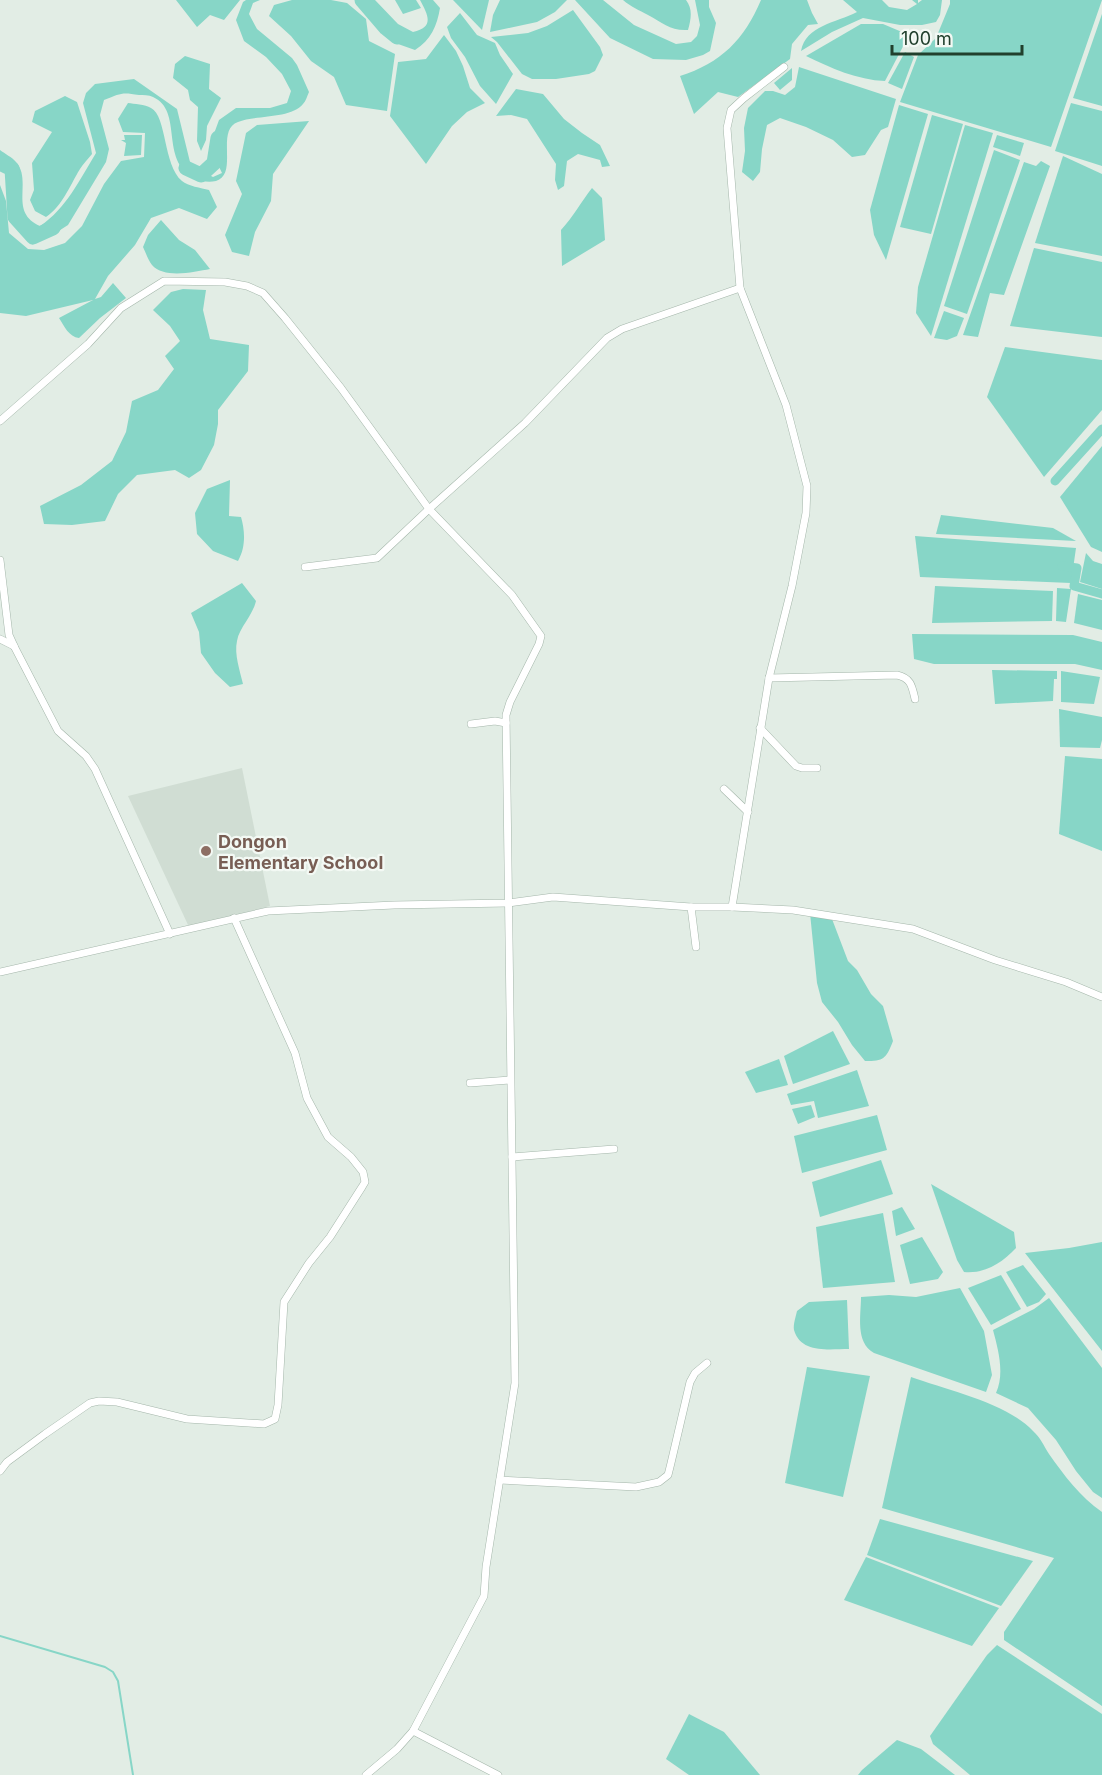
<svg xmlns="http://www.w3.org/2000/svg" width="1102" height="1775" viewBox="0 0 1102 1775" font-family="Inter,sans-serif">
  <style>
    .built { fill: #d0ddd3 }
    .water { fill: #87d6c7 }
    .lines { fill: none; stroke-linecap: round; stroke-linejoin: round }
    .stream { stroke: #87d6c7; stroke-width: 2 }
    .canal { stroke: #87d6c7; stroke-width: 9 }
    .river { stroke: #87d6c7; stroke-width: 15 }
    .minor-casing { stroke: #a4b6aa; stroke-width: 8 }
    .minor { stroke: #fff; stroke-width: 7 }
    .education-dot { fill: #8d6e63; stroke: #f3f9f4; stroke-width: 2 }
    .labels { text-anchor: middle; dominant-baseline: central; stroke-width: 4.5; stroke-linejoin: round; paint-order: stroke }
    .education-label { font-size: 18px; font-weight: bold; fill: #785e54; stroke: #f3f9f4; text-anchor: start }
  </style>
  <rect width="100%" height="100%" fill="#e2ede5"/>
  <path class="built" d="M242,768L270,906L189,927L128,796Z"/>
  <g class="water">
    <path d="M176,0H240L224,20L210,15L197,27Z"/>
    <path d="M246,0H260L253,3L249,14L257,29L292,58L297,65L309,92C307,96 306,101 303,104C291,119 255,115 238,122C215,130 239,174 216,181C208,183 200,181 194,178C159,160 184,111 153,97C149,95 143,95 139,95C122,92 121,93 104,100L100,115L109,149L106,162L68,225L54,234L43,237L25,223L18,213L15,178L9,165L0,158V150C5,154 12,157 16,162C33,181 8,212 40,226C66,209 80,179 96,153L83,103L86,93L95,84L134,79L177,109L190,162L196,168L213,177L222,173L212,152L211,142L219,120L236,108H270L287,103L291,91L282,74L266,57L244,41L236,20L243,2Z"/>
    <path d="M292,0H331L347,3L366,19L369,41L395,54L387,111L346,105L334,77L311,61L291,36L269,16L274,5Z"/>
    <path d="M366,0H375L398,24L413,32C435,27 428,15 420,0H433L440,8C437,26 431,40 415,50L398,44L385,32L380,18Z"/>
    <path d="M395,0H416L421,8L403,14Z"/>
    <path d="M453,0H489L482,30Z"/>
    <path d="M500,0H567L555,12L537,22L490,32L493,15Z"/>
    <path d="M575,0H603L634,25L676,44L691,42L697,36L700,25L695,0H709V7L716,23L710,51L703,55L686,60L653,59L610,38Z"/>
    <path d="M623,0H686C693,9 691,19 688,30C670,31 663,23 648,15C639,10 631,7 623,0Z"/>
    <path d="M761,0H807L812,13L818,24L808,25L792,44L790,59L738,97L718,92L694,114L680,76C721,63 744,40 761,0Z"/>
    <path d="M843,0H882L889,7L907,10L917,4L912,0H918V3L922,0H942L940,15L936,22L922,25H900L863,18L832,32L801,51C806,25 836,23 857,12Z"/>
    <path d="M950,0H1102L1051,147L900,102L918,55L936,38L950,4Z"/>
    <path d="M573,10L600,47L603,55L595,71L589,74L556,79H532L522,74L497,42L491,37L528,33L547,26Z"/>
    <path d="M460,13L477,35L495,43L500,55L513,74L496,104L480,86L465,57L451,38L447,27Z"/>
    <path d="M1102,14V106L1073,98Z"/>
    <path d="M861,24H883L909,35L885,81C857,80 831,68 806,56Z"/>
    <path d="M444,35L456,51L463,66L470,88L485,103L467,112L452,126L426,164L390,116L398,62L426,59Z"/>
    <path d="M905,52L914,57L902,89L888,83Z"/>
    <path d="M185,56L210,64L209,89L221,98L207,126L206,140L201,151L197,141L198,107L190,100L188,90L173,78L175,64Z"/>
    <path d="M799,67L896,99L888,127L881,130L865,155L852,157L833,140L806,127L780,118L767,125L762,149L760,172L753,181L742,172L745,151L744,128L748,108L765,91H773L785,95L795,87Z"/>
    <path d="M792,68V80L780,90L774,83Z"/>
    <path d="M516,89L543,94L564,119L582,133L600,145L610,166L602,167L600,160L578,154L567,161L564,186L558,190L555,180L556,164L527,119L511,115L496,116Z"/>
    <path d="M65,96L77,102L90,142L92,154C88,159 83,164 80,169C69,187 63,205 46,217L35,211L30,200L34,190L32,163L52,132L32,122L35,111Z"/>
    <path d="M128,103C134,104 145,104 151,108C167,116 163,165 182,181C188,186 201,188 209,190L217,207L207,219L179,208L151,218L135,245L108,276L95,299L101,297L113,283L126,298L100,318L79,338C69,337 64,326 59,318L93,300L26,316L0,313V185L6,201L9,233L28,249L44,250L65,243L82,226L104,184L121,161L144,157L145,133L123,132L118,119Z"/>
    <path d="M1071,103L1102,111V166L1055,151Z"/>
    <path d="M899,105L928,114L886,260L874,235L870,210Z"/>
    <path d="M932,115L963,124L931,234L900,227Z"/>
    <path d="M309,121L273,174L271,201L255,232L249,256L232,252L225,235L242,194L236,181L246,133L257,125Z"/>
    <path d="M965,125L993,133L931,336L916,313L918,287Z"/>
    <path d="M124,135H142L141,155L124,156L126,143L121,140H125Z"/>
    <path d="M997,135L1024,143L1020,156L993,147Z"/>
    <path d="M994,150L1020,160L967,314L944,306Z"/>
    <path d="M1063,156L1102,174V256L1035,243Z"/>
    <path d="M1041,161L1050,166L1004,295L990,293L978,337L963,335L1024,162L1036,166Z"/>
    <path d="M592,188L602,198L605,240L562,266L561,230C573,217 581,202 592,188Z"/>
    <path d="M161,220L179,240L195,250L210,269C194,272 164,279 152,265C148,260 146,253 143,247L148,235Z"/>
    <path d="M1034,248L1102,262V337L1010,326Z"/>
    <path d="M183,289L206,290L203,310L210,339L249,345L248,371L218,410V424L214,445L201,470L189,478L175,470L137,475L118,494L105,521L72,525L44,524L40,506L81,485L112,461L126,432L132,401L158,390L174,369L165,356L180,341L170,326L153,310L171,292Z"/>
    <path d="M944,311L964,318L957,336L947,340L934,338Z"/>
    <path d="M1005,347L1102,360V410L1044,477L987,397Z"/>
    <path d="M1102,446V552L1091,547L1060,497Z"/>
    <path d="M230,480L229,516L241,517C245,531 246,547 238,561L213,551L197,534L195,513L207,489Z"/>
    <path d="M941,515L1053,528L1076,541L936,534Z"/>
    <path d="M915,536L1076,548L1071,583L920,577Z"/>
    <path d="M1086,553L1093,561L1102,564V589L1080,582Z"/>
    <path d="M242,583L256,601C253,615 239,628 237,641C234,654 240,671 243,684L230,687L215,673L201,653L199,632L191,613Z"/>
    <path d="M935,586L1053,591L1052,621L932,623Z"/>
    <path d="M1057,588L1071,589L1066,622L1056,621Z"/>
    <path d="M1078,594L1102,600V630L1074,623Z"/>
    <path d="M912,634L1073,635L1102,642V670L1075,664H934L914,659Z"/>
    <path d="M992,670L1057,671V679H1054L1053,701L995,704Z"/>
    <path d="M1061,671L1100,677L1094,704L1061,702Z"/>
    <path d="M1059,709L1102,717V740L1100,748L1060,747Z"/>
    <path d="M1065,756L1102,759V851L1059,834Z"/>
    <path d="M810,913L832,919L848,961L857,970L871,994L883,1006L893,1041C886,1059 884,1061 865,1061L852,1045L838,1022L822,1002L817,983Z"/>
    <path d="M833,1031L850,1064L793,1084L784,1056Z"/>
    <path d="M779,1059L788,1085L756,1093L745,1072Z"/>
    <path d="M857,1070L869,1106L818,1118L814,1101L791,1105L787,1094Z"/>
    <path d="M811,1105L815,1117L798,1124L792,1109Z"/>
    <path d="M877,1115L887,1150L802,1173L794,1136Z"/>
    <path d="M881,1160L893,1194L820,1217L812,1182Z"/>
    <path d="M931,1184L1014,1232L1016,1248C1002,1263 985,1274 964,1272L957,1260Z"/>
    <path d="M902,1207L915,1229L896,1236L892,1211Z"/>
    <path d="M883,1213L895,1282L823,1288L816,1227Z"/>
    <path d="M922,1237L943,1272L938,1279L910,1284L900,1245Z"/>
    <path d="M1102,1242V1351L1025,1253L1069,1248Z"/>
    <path d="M1023,1265L1046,1294L1039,1302L1027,1307L1006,1272Z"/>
    <path d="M1001,1275L1021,1309L991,1325L968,1288Z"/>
    <path d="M960,1288L984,1331L992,1375L986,1392L874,1353C855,1342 861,1316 861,1297L889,1295L916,1297Z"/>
    <path d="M1049,1298L1102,1368V1498L1093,1492L1076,1471L1056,1440L1028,1408L996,1393C1005,1373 998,1349 993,1330L1034,1309Z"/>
    <path d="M847,1300L849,1349C829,1349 801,1354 794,1330C793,1324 796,1316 797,1311L809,1302Z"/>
    <path d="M807,1367L870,1376L843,1497L785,1483Z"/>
    <path d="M911,1377C947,1390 1007,1403 1033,1431C1040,1437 1044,1446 1049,1454C1064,1475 1080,1497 1102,1512V1706L1004,1640V1632L1054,1558L882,1508Z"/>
    <path d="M880,1519L1033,1561L1001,1606L867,1555Z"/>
    <path d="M866,1557L999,1608L972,1646L844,1600Z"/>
    <path d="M997,1645L1102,1714V1775H970L933,1744L930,1736L987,1655Z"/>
    <path d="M689,1714L724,1732L760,1775H689L666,1759Z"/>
    <path d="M897,1740L921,1749L955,1775H858L862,1770Z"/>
  </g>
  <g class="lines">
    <path class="stream" d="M0,1636L105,1667L113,1672L118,1681L133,1775"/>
    <g class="canal">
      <path d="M1055,481L1102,429"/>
      <path d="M1062,566L1077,568L1074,586L1102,594"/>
    </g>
    <g class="river">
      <path d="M362,0L386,28L397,37"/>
      <path d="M0,163L12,169L15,217L33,237L53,228L55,224"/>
      <path d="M186,168L201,175L214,163L218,138"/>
    </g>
    <g class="minor-casing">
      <g id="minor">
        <path d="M0,421L88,344L121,308L164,281L225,282L247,286L263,293L285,318L341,388L429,509L512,595L541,636L539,644L510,702L506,715L515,1383L486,1567L484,1596L413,1731L397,1749L366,1775"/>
        <path d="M0,560L9,635L14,646L58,731L86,756L95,769L170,934"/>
        <path d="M305,567L377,558L429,509L525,423L607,338L622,329L740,288"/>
        <path d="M0,639L14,646"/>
        <path d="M769,678L897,675C911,678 912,686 915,699"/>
        <path d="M471,724L495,721L506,723"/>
        <path d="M760,728L796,766L802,768H817"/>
        <path d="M724,789L748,812"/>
        <path d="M691,907L696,947"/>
        <path d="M732,907L769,678L792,586L806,513L807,486L786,405L740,288L727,128L731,110L744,98L784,67"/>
        <path d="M0,972L268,911L394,905L508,903L553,897L691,907H732L793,910L913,929L995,960L1066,982L1102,997"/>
        <path d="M470,1083L510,1080"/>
        <path d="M512,1157L614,1149"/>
        <path d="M0,1471L7,1462L45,1434L90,1403L99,1401L117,1402L187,1419L264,1424L275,1419L278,1405L284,1302L309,1263L330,1237L362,1187L365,1182L363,1172L351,1157L328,1137L307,1098L295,1053L234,918"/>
        <path d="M500,1480L636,1487L659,1482L668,1475L671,1463L690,1382L695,1373L707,1363"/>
        <path d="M413,1731L498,1775"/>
      </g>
    </g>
    <use href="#minor" class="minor"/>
  </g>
  <circle class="education-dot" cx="206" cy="851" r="6"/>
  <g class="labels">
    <g class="education-label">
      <text x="218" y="841">Dongon<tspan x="218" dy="21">Elementary School</tspan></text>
    </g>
  </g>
  <path d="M892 45v9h130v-9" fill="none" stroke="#21402d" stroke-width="3"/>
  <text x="901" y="45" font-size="18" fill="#21402d" stroke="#f3f9f4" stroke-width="4.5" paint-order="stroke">100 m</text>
</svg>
